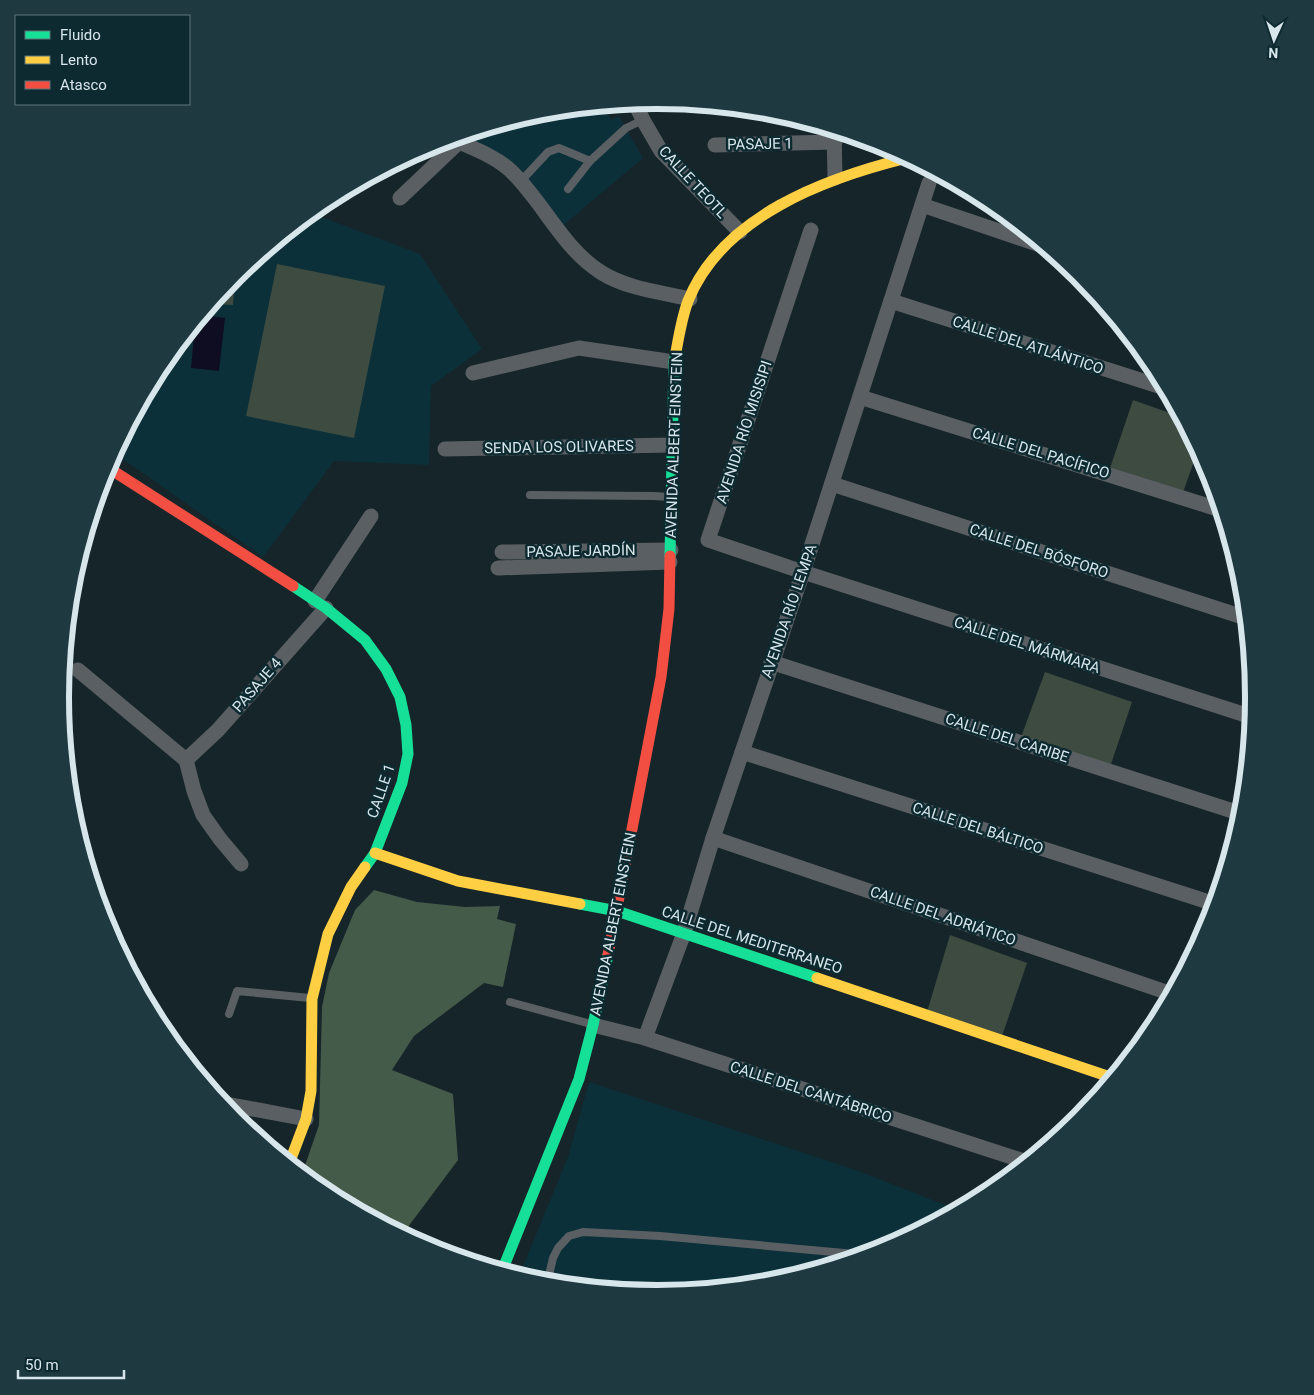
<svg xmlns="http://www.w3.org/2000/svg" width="1314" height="1395" viewBox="0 0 1314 1395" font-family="Roboto,sans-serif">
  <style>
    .built { fill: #0c3039 }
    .green { fill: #3d4b40 }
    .forest { fill: #455b49 }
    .water { fill: #0e0d21 }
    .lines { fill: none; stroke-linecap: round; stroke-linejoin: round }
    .lane { stroke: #5a5f63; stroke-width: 8 }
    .street { stroke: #5a5f63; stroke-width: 15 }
    .fast { stroke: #16e098; stroke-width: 11 }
    .slow { stroke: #ffcf43; stroke-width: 11 }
    .jam { stroke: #f24e42; stroke-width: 11 }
    .labels { text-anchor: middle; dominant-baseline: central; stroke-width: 5; stroke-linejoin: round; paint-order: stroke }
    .street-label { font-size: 15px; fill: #d7e6eb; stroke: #0e2a31 }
    .rim { fill: none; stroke: #d7e6eb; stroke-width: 6 }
  </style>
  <rect width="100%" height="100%" fill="#162529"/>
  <g class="built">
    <path d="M604,106L611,120L619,116L643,158L561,227L546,205L459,137L541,112Z"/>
    <path d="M311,213L420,254L482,349L431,386L429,465L334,461L263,557L114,453L161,366L235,275Z"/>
    <path d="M589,1082L856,1170L958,1210L885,1249L773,1283L657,1294L540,1283L519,1276L568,1157Z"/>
  </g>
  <g class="green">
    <path d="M277,264L385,286L354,438L246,416Z"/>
    <path d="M235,276L233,305L212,304Z"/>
    <path d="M1133,400L1181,417L1198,450L1181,498L1108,474Z"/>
    <path d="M1045,672L1132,702L1110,767L1021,737Z"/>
    <path d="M950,935L1027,963L1002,1036L927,1012Z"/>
  </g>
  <path class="forest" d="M374,890L417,902L465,907L500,906L497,919L516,924L503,987L484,983L414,1036L392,1070L453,1094L458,1160L405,1231L401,1234L325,1194L302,1174L319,1125L322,1007L329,973L355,910Z"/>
  <path class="water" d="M202,315L225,318L219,371L191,368L195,324Z"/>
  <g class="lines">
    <g class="lane">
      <path d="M521,181L548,152L559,148L590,161L626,128L643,120"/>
      <path d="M568,189L590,161"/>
      <path d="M530,495L653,496L671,497"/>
      <path d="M510,1002L591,1024"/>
      <path d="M229,1014L237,991L310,998"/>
      <path d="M547,1284L553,1258L558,1248L569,1236L583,1232L660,1236L866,1255"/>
    </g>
    <g class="street">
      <path d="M635,103L643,120L661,151L740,232"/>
      <path d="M834,130L835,178"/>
      <path d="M452,139C472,148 495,156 511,171C544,203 563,249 602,273C628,289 661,292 690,299"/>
      <path d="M715,145L835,142"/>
      <path d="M400,198L459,142"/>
      <path d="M922,205L1043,246"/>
      <path d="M811,230L708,540L803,572L1252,717"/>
      <path d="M891,301L1165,388"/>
      <path d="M473,373L579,348L674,362"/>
      <path d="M860,397L1221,510"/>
      <path d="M445,449L673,445"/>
      <path d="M832,484L1246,618"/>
      <path d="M502,552L671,550"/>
      <path d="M498,568L670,562"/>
      <path d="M315,601L371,516"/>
      <path d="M771,662L1242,814"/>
      <path d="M78,670L186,760L194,791L203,815L220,839L241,864"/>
      <path d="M742,752L1215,904"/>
      <path d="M186,760L218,730L326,608"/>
      <path d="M713,838L1172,994"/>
      <path d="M593,1025L645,1038L1027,1162"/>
      <path d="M645,1038L684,933L713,838L803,572L929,183"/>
      <path d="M221,1103L306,1119"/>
    </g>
    <g class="fast">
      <path d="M670,556L674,362L676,352"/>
      <path d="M293,586L326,608L365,640L386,669L400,697L406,725L408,754L402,783L375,853L365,867"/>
      <path d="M580,904L617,911L817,978"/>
      <path d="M502,1271L579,1079L593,1025L608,955"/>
    </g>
    <g class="slow">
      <path d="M676,352C679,335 682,317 688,301C722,216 826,178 907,158"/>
      <path d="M375,853L458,881L580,904"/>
      <path d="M817,978L1113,1078"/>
      <path d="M289,1164L306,1119L311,1091L312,999L328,934L351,887L365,867"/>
    </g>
    <g class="jam">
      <path d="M107,467L293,586"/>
      <path d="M608,955L661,677L669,609L670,556"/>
    </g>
  </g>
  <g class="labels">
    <g class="street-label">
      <text transform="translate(760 144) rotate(-1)">PASAJE 1</text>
      <text transform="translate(693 182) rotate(47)">CALLE TEOTL</text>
      <text transform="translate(1028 345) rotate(18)">CALLE DEL ATLÁNTICO</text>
      <text transform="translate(744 432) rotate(-72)">AVENIDA RÍO MISISIPI</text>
      <text transform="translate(674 445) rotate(-88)">AVENIDA ALBERT EINSTEIN</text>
      <text transform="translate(559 447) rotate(-1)">SENDA LOS OLIVARES</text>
      <text transform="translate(1041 453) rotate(17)">CALLE DEL PACÍFICO</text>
      <text transform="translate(581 551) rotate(-1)">PASAJE JARDÍN</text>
      <text transform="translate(1039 551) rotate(18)">CALLE DEL BÓSFORO</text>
      <text transform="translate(789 611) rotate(-71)">AVENIDA RÍO LEMPA</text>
      <text transform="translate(1027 645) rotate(18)">CALLE DEL MÁRMARA</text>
      <text transform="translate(257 685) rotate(-49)">PASAJE 4</text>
      <text transform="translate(1007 738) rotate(18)">CALLE DEL CARIBE</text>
      <text transform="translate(381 791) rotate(-71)">CALLE 1</text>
      <text transform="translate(978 828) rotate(18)">CALLE DEL BÁLTICO</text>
      <text transform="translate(943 916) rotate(19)">CALLE DEL ADRIÁTICO</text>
      <text transform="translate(613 924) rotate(-79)">AVENIDA ALBERT EINSTEIN</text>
      <text transform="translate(752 940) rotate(18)">CALLE DEL MEDITERRANEO</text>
      <text transform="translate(811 1092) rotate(18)">CALLE DEL CANTÁBRICO</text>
    </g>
  </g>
  <path d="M0 0H1314V1395H0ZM69 697a588 588 0 1 1 1176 0a588 588 0 1 1-1176 0Z" fill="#1e3940" fill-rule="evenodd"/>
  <path class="rim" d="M69 697a588 588 0 1 1 1176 0a588 588 0 1 1-1176 0Z"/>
  <rect x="15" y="15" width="175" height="90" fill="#0e2a31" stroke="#5e757b"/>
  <rect x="25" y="31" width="25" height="8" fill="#16e098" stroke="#5e757b"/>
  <text x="60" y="40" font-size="15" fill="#d7e6eb">Fluido</text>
  <rect x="25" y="56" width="25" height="8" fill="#ffcf43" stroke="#5e757b"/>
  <text x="60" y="65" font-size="15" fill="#d7e6eb">Lento</text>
  <rect x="25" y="81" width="25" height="8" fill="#f24e42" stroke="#5e757b"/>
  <text x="60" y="90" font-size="15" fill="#d7e6eb">Atasco</text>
  <g transform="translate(1274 40) rotate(183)" stroke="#0e2a31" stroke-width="4" paint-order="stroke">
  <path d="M0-4L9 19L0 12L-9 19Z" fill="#d7e6eb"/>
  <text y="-8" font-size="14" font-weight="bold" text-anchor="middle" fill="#d7e6eb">N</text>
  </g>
  <path d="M18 1370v8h106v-8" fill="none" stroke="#d7e6eb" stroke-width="2.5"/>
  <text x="25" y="1370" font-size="15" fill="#d7e6eb" stroke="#0e2a31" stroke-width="4" paint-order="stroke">50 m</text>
</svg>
